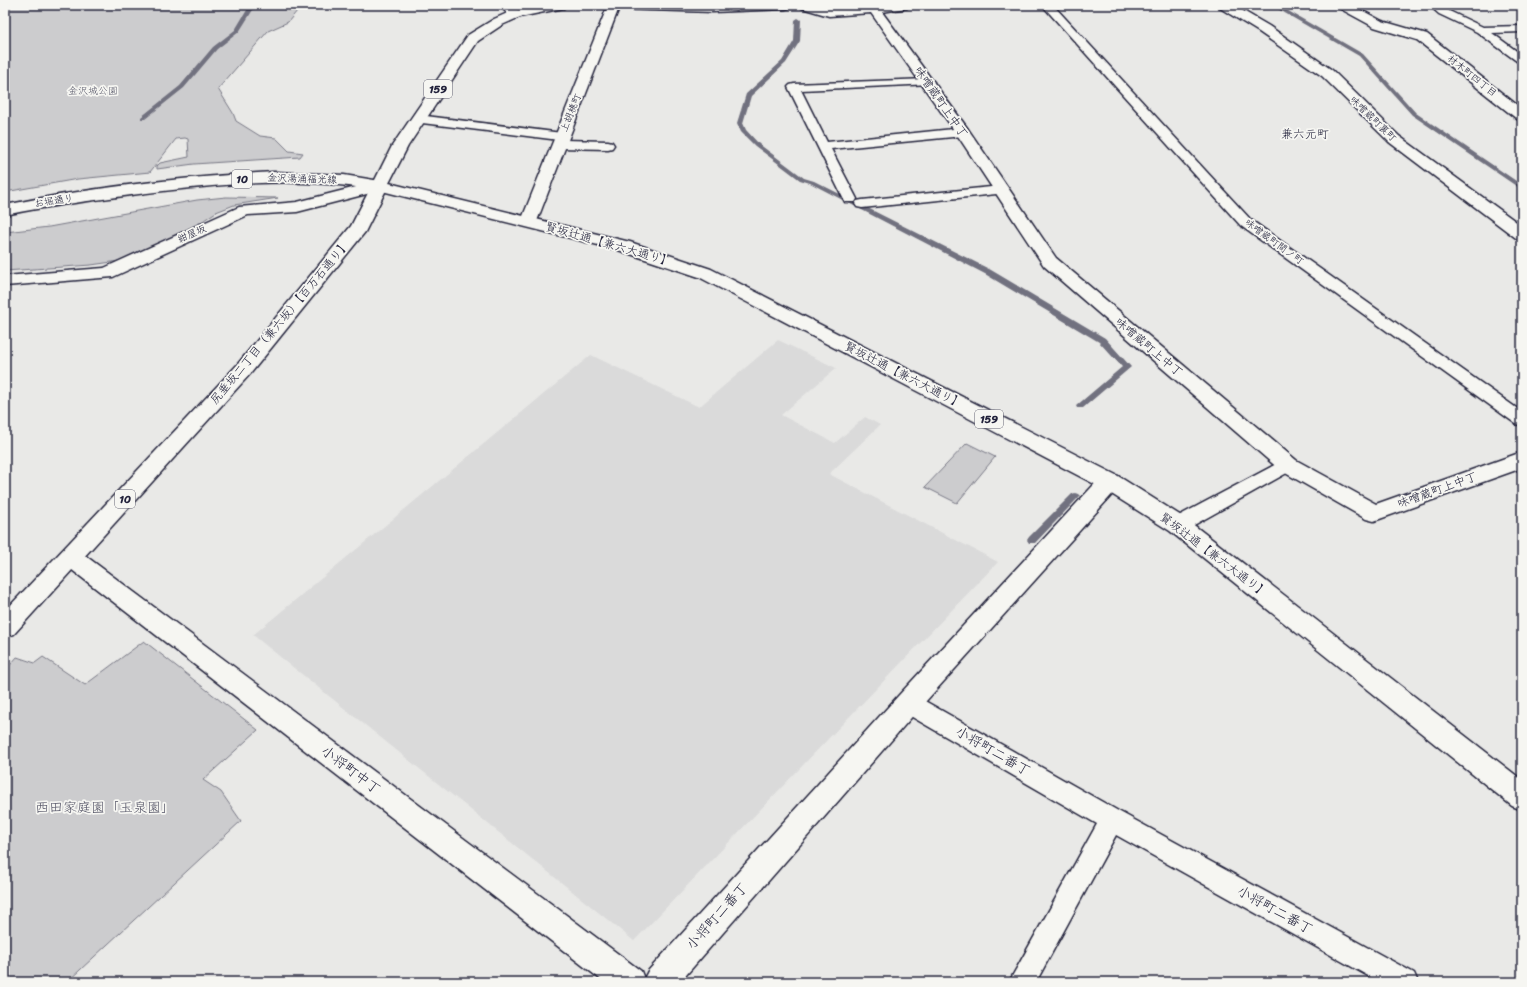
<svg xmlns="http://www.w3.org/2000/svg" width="1527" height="987" viewBox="0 0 1527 987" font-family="Sriracha,'Klee One',sans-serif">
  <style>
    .built { fill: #dadada }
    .green { fill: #ccccce; stroke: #777784 }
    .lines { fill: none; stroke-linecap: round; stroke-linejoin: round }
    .stream { fill: #71717f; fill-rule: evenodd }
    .service-casing { stroke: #22223b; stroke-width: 3 }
    .minor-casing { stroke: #22223b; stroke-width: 3 }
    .tertiary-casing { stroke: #22223b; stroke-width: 3 }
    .primary-casing { stroke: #22223b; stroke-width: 3 }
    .trunk-casing { stroke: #22223b; stroke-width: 3 }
    .service { fill: #f6f6f2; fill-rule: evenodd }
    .minor { fill: #f6f6f2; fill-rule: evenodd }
    .tertiary { fill: #f6f6f2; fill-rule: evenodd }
    .primary { fill: #f6f6f2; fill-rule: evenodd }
    .trunk { fill: #f6f6f2; fill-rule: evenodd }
    .labels { text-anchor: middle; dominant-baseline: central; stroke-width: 3.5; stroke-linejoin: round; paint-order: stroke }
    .far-street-label { font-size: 10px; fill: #22223b; stroke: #f6f6f2 }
    .far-park-label { font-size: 10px; fill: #555567; stroke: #f6f6f2 }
    .shield { fill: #f6f6f2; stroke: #626272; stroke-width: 1 }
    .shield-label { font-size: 11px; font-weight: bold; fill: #22223b }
    .street-label { font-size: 12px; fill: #22223b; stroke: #f6f6f2 }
    .far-quarter-label { font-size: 12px; fill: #22223b; stroke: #f6f6f2 }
    .near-street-label { font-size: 14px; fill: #22223b; stroke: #f6f6f2 }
    .near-park-label { font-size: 14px; fill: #555567; stroke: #f6f6f2 }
  </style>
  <rect width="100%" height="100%" fill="#e9e9e7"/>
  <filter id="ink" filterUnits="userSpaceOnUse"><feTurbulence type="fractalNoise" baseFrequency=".025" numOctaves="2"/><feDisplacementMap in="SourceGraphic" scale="8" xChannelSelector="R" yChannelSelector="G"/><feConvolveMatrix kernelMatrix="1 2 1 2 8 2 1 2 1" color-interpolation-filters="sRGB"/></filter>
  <g filter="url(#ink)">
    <path class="built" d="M778,340L836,368L781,415L835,443L865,417L880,425L829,474L998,562L634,941L253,635L591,355L699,407Z"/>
    <g class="green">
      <path d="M5,5H302L288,22L268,31L218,89L233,113L236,121L260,136L276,138L289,151L303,153L300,157L194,164L157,169V166L160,163L189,157L188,139L185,138L176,139L150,172L78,179L5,192Z"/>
      <path d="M226,197L278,198L234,205L216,212L201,222L149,248L119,261L91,265L5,271V232L49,227L197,200Z"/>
      <path d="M967,443L995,457L957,503L925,487Z"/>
      <path d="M144,641L258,730L203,780L221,792L241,821L67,982H5V671L17,657L35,663L43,657L85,685Z"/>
    </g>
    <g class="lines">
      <g class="stream">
        <path d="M250,5H256L239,32L217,49L184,88L145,119H141V117L180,86L213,47L235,30Z"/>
        <path d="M1271,5H1278L1363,54L1416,113L1522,185V190L1412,115L1359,56Z"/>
        <path d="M798,18L801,20L800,41L786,63L751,96L743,123L746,130L759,144L804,178L814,181L991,270L1105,338L1131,367L1083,408H1077L1076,406L1122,367L1099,342L985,274L810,183L800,180L755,146L741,132L737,123L746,94L782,61L794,41L795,20Z"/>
        <path d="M1075,493L1078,494L1080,496L1078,498L1035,543H1029L1027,540L1029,537L1072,494Z"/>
      </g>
      <g class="service-casing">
        <g id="service">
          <path d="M1042,5H1053L1251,220L1522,412V426L1516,424L1241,226Z"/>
          <path d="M1429,5H1440L1447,10L1483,27L1522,26V32L1492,33L1522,55V63L1518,62L1477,32L1439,14Z"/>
          <path d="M928,79L932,80L934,82L932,84L801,90L827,142L963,128L967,129L969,132L967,135L963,136L831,149L857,199L855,202H845L788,87L790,85L794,84Z"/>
          <path d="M418,115L562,133L566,134L568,137L563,140L608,141L612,142L614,145L612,148L608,149L559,148L555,147L553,144L555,141L559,140L414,122L412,119L414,116Z"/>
          <path d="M1001,186L1006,187L1008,190L1006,193L862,208L857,207L855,204L857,201L862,200Z"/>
          <path d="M1288,459L1294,461L1297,465L1294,469L1185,530L1178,532L1171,530L1169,525L1171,520L1282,461Z"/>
          <path d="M908,694L916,696L1120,812L1414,973L1418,982H1379L1116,835L1036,982H1009L1097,824L900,710L897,703L900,696Z"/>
        </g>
      </g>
      <g class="minor-casing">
        <g id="minor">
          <path d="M608,5H620L537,221L535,225L529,226L523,225L521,221Z"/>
          <path d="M800,5H819L830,8L876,5H909L907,8L882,12L968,129L1056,258L1296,460L1376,504L1522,452V468L1374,521L1366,519L1280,470L1044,266L956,133L871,13L829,16L802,8Z"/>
          <path d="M1218,5H1233L1269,26L1332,70L1399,136L1522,226V239L1516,238L1389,142L1322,76L1259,32L1220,8Z"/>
          <path d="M1337,5H1352L1382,21L1427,34L1522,109V120L1517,119L1417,40L1374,27L1339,8Z"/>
          <path d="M380,181L386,183L388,186L386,189L297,212L248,215L113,277L5,286V276L104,268L239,207L297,202Z"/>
          <path d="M1110,474L1118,476L1121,482L1118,488L917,711L680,982H604L63,563L59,557L63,551L71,548L79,551L641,971L644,979L648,971L899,695L1102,476Z"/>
        </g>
      </g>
      <g class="tertiary-casing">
        <path id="tertiary" d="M500,5H513L522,14L520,17C512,19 505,12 500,5Z"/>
      </g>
      <g class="primary-casing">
        <path id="primary" d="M274,172L344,175L380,181L386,183L388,186L365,232L251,373L14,634L5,637V611L237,365L351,226L370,189C291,176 211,185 131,195C89,201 47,206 5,215V205C92,187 185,177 274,172Z"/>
      </g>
      <g class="trunk-casing">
        <g id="trunk">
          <path d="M542,5H566L564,8L520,17L502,25L478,41L408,146L389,183L630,242L711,269L1118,476L1186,519L1522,780V810L1512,806L1170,531L1102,488L699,277L618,250L374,189L372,186L392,146L468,35L494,19L512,11Z"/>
          <path d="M609,5H791L789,8L785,9L713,12L615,9L611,8Z"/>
        </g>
      </g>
      <use href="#service" class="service"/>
      <use href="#minor" class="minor"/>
      <use href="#tertiary" class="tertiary"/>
      <use href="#primary" class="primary"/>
      <use href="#trunk" class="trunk"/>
    </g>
  </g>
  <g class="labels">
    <g class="far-street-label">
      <text transform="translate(1472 76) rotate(39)">材木町四丁目</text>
      <text transform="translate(571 113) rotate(-68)">上胡桃町</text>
      <text transform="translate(1373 119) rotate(44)">味噌蔵町裏町</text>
      <text transform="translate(302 179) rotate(2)">金沢湯涌福光線</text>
      <text transform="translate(54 201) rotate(-9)">お堀通り</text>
      <text transform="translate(192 234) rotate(-24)">紺屋坂</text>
      <text transform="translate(1274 242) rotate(36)">味噌蔵町間ノ町</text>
    </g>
    <g class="far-park-label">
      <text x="93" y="91">金沢城公園</text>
    </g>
    <g class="shield">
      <rect x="424" y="80" width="28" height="18" rx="3"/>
      <rect x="232" y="170" width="20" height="18" rx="3"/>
      <rect x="975" y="410" width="28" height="18" rx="3"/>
      <rect x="115" y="490" width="20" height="18" rx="3"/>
    </g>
    <g class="shield-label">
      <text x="438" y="89">159</text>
      <text x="242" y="179">10</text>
      <text x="989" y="419">159</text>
      <text x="125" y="499">10</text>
    </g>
    <g class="street-label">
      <text transform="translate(941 102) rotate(55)">味噌蔵町上中丁</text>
      <text transform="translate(609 244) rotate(16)">賢坂辻通【兼六大通り】</text>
      <text transform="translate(280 322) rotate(-50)">尻垂坂二丁目（兼六坂）【百万石通り】</text>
      <text transform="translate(1149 347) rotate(40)">味噌蔵町上中丁</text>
      <text transform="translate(904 375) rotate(27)">賢坂辻通【兼六大通り】</text>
      <text transform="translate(1437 490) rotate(-20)">味噌蔵町上中丁</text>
      <text transform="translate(1214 555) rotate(37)">賢坂辻通【兼六大通り】</text>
    </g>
    <g class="far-quarter-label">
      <text x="1305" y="134">兼六元町</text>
    </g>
    <g class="near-street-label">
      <text transform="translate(993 751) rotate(30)">小将町二番丁</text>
      <text transform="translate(351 770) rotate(37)">小将町中丁</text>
      <text transform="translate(1275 910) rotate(29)">小将町二番丁</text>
      <text transform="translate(717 916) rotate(-48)">小将町二番丁</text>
    </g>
    <g class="near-park-label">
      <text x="105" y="807">西田家庭園「玉泉園」</text>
    </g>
  </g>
  <rect width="1527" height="987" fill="none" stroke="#f6f6f2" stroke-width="20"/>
  <rect x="10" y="10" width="1507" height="967" fill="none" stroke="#22223b" stroke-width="1.5" filter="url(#ink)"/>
</svg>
